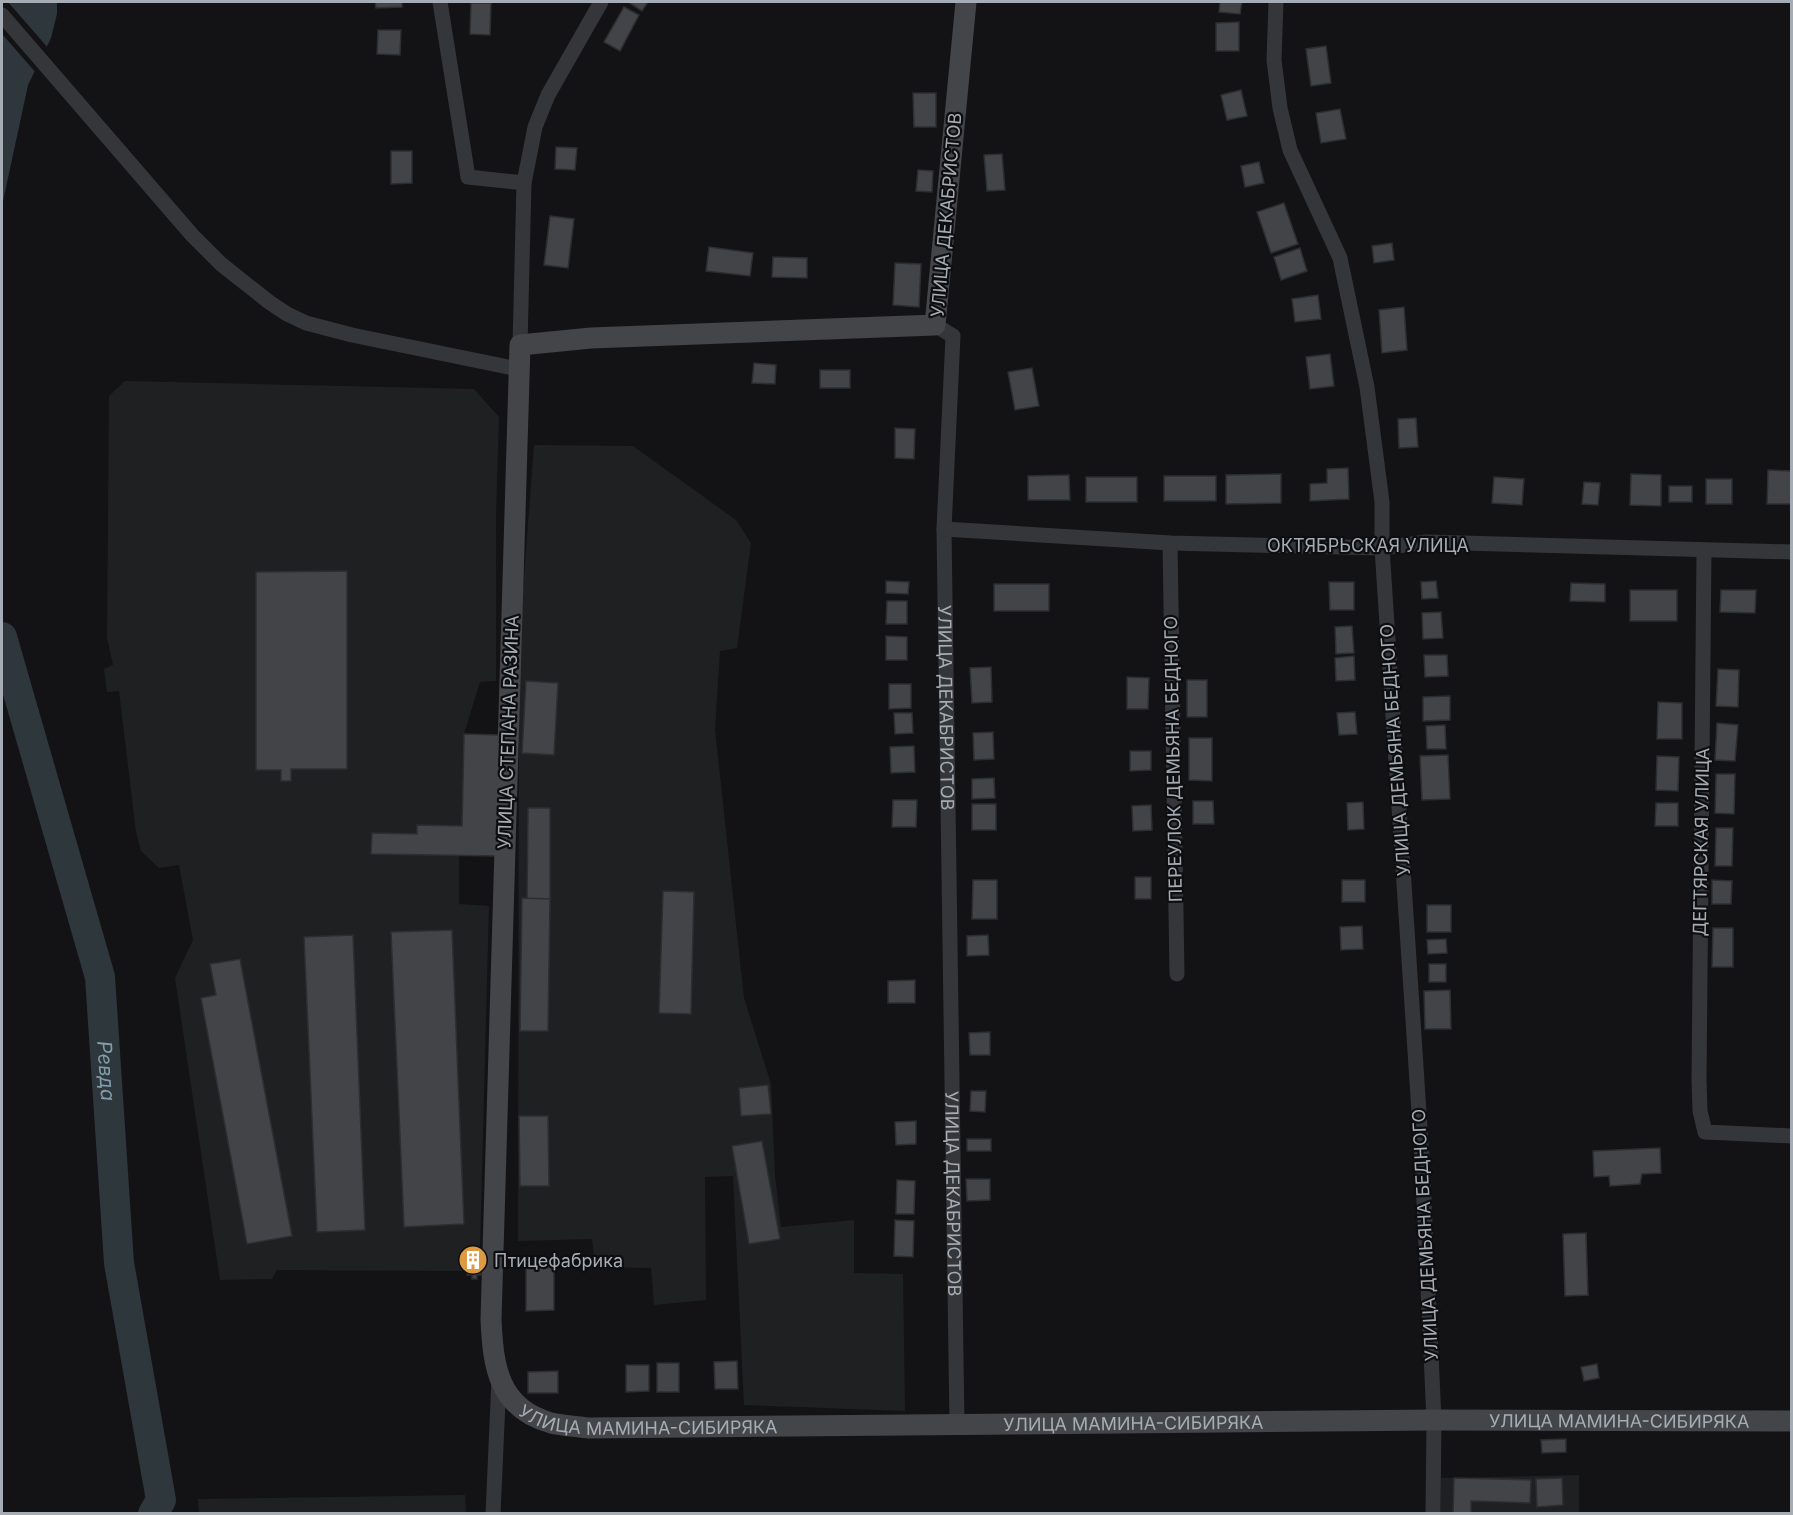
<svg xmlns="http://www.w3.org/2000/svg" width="1793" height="1515" viewBox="0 0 1793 1515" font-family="Inter,sans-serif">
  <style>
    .built { fill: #1f2022 }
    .water { fill: #2e373c }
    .pier { fill: #131315 }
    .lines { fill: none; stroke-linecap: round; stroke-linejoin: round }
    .river { stroke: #2e373c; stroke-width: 30 }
    .building { fill: #424448; stroke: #2d2e30; stroke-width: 1.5 }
    .street { stroke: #353639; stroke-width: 15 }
    .secondary { stroke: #434549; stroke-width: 21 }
    .labels { text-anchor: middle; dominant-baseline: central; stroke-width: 4.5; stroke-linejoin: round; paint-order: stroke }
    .street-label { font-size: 18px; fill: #a6acb4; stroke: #0e0e10 }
    .poi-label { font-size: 18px; fill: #a6acb4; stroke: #0e0e10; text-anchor: start }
    .water-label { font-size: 20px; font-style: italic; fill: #819cab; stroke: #0e0e10 }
  </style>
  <rect width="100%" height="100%" fill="#131315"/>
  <g class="built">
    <path d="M125,381L474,389L499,417L496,515V681L480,682L464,734L500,735L497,856H459V904L489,906L480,1248L466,1249L467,1271L277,1270L272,1279L220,1280L175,978L193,940L179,865L159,868L141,851L136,832L119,691L107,692L104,669L113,665L107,638L109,396Z"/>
    <path d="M534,445L633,446L736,520L751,543L737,648L720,651L715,729L744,998L771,1084L775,1175L781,1227L854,1220V1273L903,1274L905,1411L744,1405L733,1176L705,1177L706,1300L654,1305L651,1268L595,1267L592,1239L518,1241L519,642Z"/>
    <path d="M1579,1475V1513L1441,1514V1478Z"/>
    <path d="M465,1495L466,1513H199L198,1499Z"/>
  </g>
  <path class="water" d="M2,2H57V14L51,38L28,85L2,206Z"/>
  <path class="pier" d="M2,2H8L49,49L37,74L2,34Z"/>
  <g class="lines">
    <path class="river" id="s1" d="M2,637L100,977L119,1263L161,1500L153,1514"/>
  </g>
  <g class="building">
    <path d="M375,2H402V7L376,8Z"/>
    <path d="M628,2H648L642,11Z"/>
    <path d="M1220,2H1242L1240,14L1219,12Z"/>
    <path d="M471,3H491L490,35L470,34Z"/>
    <path d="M624,7L639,15L620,51L604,42Z"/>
    <path d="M1239,22V51H1216V23Z"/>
    <path d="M378,30H401L400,55L377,54Z"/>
    <path d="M1326,46L1331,83L1311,86L1306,49Z"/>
    <path d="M1241,90L1247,116L1227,120L1221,95Z"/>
    <path d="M913,93H936V127H914Z"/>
    <path d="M1340,109L1346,139L1321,143L1316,113Z"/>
    <path d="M556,147L577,148L575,170L555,169Z"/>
    <path d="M391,151H412V183L391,184Z"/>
    <path d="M1002,154L1005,190L987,191L984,155Z"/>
    <path d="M1259,162L1264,183L1245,187L1241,166Z"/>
    <path d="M918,170L933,171L932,192L916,191Z"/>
    <path d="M1284,203L1298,244L1271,253L1257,212Z"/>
    <path d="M550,216L574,219L568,268L544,265Z"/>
    <path d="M1392,243L1394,260L1374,263L1372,246Z"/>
    <path d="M709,247L753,253L750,276L706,271Z"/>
    <path d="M1300,248L1307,271L1281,280L1274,257Z"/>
    <path d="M773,257L807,258V278L772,277Z"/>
    <path d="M895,263L921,264L919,307L893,305Z"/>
    <path d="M1318,295L1321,319L1295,322L1292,299Z"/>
    <path d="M1404,307L1407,350L1382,353L1379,310Z"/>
    <path d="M1330,354L1334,386L1310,389L1306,357Z"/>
    <path d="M754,363L776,365L775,384L752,383Z"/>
    <path d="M1032,368L1039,406L1015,410L1008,372Z"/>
    <rect x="820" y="370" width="30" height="18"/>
    <path d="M1416,418L1418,447L1399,448L1398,419Z"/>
    <path d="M895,428L915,429L914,459L895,458Z"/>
    <path d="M1348,468L1349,499L1310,501V484L1327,483V469Z"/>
    <path d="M1768,470L1792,471V504H1767Z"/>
    <path d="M1281,474V503L1226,504V475Z"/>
    <path d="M1631,474L1661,475V506L1630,505Z"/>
    <path d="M1069,475L1070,500H1028V476Z"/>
    <rect x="1164" y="476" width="52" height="25"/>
    <rect x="1086" y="477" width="51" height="25"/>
    <path d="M1494,477L1524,479L1522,505L1492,503Z"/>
    <rect x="1706" y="479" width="26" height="25"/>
    <path d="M1584,482L1600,483L1598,505L1582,504Z"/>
    <rect x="1669" y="486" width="23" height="16"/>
    <path d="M347,571V769H291V781H281V770H256V572Z"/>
    <path d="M886,581L909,582L908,594L886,593Z"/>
    <path d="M1436,581L1438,598L1422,599L1421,582Z"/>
    <path d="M1329,582H1354V610H1330Z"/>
    <path d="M1571,583L1605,584V602L1570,601Z"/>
    <rect x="994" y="584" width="55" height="27"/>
    <rect x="1630" y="590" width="47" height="31"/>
    <path d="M1721,590H1756L1755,613L1720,612Z"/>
    <path d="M887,601H907V624H886Z"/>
    <path d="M1441,612L1443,638L1423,639L1422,613Z"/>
    <path d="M1352,626L1354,653L1336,654L1335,627Z"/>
    <path d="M886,636L907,637V660H886Z"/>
    <path d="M1424,655H1447L1448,676L1425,677Z"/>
    <path d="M1354,656L1355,680L1336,681L1335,658Z"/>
    <path d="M991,667L992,702L972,703L970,668Z"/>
    <path d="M1718,669L1739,670L1738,707L1716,706Z"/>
    <path d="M1127,677L1149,678L1148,709H1127Z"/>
    <rect x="1187" y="680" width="20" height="37"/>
    <path d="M526,681L558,683L554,755L522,753Z"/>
    <path d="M889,684H911V708L889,709Z"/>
    <path d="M1450,696V720L1423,721V697Z"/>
    <path d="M1658,702L1682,703V739H1657Z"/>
    <path d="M1355,712L1357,734L1339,735L1337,713Z"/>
    <path d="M894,713H912L913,733L895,734Z"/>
    <path d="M1717,723L1738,725L1735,761L1715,760Z"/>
    <path d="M1445,725L1446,749H1427L1426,726Z"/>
    <path d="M993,732L994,759L974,760L973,733Z"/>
    <path d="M464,734L500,735L497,856L371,854L372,833L417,834V825L462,826Z"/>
    <path d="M1189,738H1212V781L1189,780Z"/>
    <path d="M914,746L915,772L891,773L890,747Z"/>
    <path d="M1130,751H1151V770L1130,771Z"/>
    <path d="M1448,755L1450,799L1422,800L1420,756Z"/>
    <path d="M1657,756L1679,757L1678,791L1656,790Z"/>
    <path d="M1716,774H1735L1734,814L1715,813Z"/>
    <path d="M994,778L995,798L972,799V779Z"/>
    <path d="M893,800H917L916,827H892Z"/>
    <path d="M1193,801H1213L1214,824H1193Z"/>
    <path d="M1363,802L1364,829L1348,830L1347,803Z"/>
    <path d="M1656,803H1678V826H1655Z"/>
    <rect x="972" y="804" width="24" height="26"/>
    <path d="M1151,805L1152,830L1133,831L1132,806Z"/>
    <path d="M528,808H550V899H527Z"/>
    <path d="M1716,828H1733L1732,866H1715Z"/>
    <rect x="1135" y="877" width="16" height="22"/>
    <path d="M973,880H997V919H972Z"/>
    <rect x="1342" y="880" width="23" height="22"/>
    <path d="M1712,880L1732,881L1731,904H1712Z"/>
    <path d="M663,891L694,892L691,1014L659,1013Z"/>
    <path d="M522,898L550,899L548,1031H520Z"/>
    <rect x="1427" y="905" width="24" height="27"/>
    <path d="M1362,926L1363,949L1341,950L1340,927Z"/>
    <path d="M1713,928H1733V967H1712Z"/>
    <path d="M452,930L464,1224L404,1227L391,932Z"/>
    <path d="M353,935L365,1230L317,1232L304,937Z"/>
    <path d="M988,935L989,955L967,956V936Z"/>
    <path d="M1446,939L1447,953L1428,954L1427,940Z"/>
    <path d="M240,959L292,1236L247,1244L201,998L216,995L210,964Z"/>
    <rect x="1429" y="964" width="17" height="18"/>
    <path d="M915,980V1003H888V981Z"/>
    <path d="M1450,990L1451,1029H1425L1424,991Z"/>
    <path d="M990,1032V1055H970L969,1033Z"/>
    <path d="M768,1085L771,1114L741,1116L739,1088Z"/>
    <path d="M971,1091H986L985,1112L970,1111Z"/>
    <path d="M519,1116H548L549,1186H520Z"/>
    <path d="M916,1121V1144L896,1145L895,1122Z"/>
    <rect x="967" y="1139" width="24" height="12"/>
    <path d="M762,1141L780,1239L749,1244L732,1146Z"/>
    <path d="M1660,1148L1661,1173L1642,1174L1640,1184L1610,1186L1609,1176L1594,1177L1593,1151Z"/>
    <path d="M966,1179H990V1200L967,1201Z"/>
    <path d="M897,1180L915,1181L914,1214H896Z"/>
    <path d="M895,1220L914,1221L913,1257L894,1256Z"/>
    <path d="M1586,1233L1588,1295L1565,1296L1563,1234Z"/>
    <path d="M480,1248L481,1275H477V1279H472V1275H467L466,1249Z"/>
    <path d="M526,1260H554V1310L526,1311Z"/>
    <path d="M737,1361L738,1389H715L714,1362Z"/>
    <rect x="657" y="1363" width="22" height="29"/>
    <path d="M1597,1364L1599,1378L1584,1381L1581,1367Z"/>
    <path d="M626,1365H649V1391L626,1392Z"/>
    <path d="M558,1371V1393H528V1372Z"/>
    <path d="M1566,1439V1452L1542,1453L1541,1440Z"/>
    <path d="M1454,1478L1531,1480L1530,1503L1471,1501V1514H1453Z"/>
    <path d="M1562,1478L1563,1505L1537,1507L1536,1479Z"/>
  </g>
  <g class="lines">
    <g class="street">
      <path d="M440,2L468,177L524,183"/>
      <path d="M1276,2L1274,60L1280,108L1290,150L1340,258L1367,387L1382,502V548L1422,1158L1434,1420L1433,1514"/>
      <path d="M2,15L192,235L221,264L269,302L287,314L306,323L352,335L518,369"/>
      <path id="s2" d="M935,325L953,336L944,529L957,1426"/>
      <path d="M520,345L524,183L535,127L548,95L601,2"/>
      <path d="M944,529L1170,543L1382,548L1426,542L1792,552"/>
      <path d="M1170,543L1177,974"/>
      <path d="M1704,551L1699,1080L1700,1111L1705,1132L1792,1136"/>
      <path d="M493,1514L499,1379"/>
    </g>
    <path class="secondary" id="s3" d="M966,2L935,325L591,338L520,345L491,1319C493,1366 498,1408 551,1423C563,1426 576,1426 588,1428L1434,1420L1792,1421"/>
  </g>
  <defs>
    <g id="building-disc" transform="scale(1.5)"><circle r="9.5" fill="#de9a42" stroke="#0e0e10"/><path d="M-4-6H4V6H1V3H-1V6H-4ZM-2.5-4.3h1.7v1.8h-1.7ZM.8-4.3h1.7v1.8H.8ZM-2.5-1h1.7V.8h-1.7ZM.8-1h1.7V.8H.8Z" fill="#fff"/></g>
  </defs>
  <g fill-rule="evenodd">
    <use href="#building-disc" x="473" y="1260"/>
  </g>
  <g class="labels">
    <g class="street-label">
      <text transform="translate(946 215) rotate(-85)">УЛИЦА ДЕКАБРИСТОВ</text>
      <text x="1368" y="545">ОКТЯБРЬСКАЯ УЛИЦА</text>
      <text stroke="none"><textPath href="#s2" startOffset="393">УЛИЦА ДЕКАБРИСТОВ</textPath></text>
      <text transform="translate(508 732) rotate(-88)">УЛИЦА СТЕПАНА РАЗИНА</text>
      <text transform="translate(1395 750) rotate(-94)">УЛИЦА ДЕМЬЯНА БЕДНОГО</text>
      <text transform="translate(1173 759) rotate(-91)">ПЕРЕУЛОК ДЕМЬЯНА БЕДНОГО</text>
      <text transform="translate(1701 842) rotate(-89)">ДЕГТЯРСКАЯ УЛИЦА</text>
      <text stroke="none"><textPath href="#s2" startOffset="879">УЛИЦА ДЕКАБРИСТОВ</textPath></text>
      <text transform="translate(1425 1235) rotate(-93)">УЛИЦА ДЕМЬЯНА БЕДНОГО</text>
      <text stroke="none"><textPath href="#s3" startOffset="1942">УЛИЦА МАМИНА-СИБИРЯКА</textPath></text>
      <text stroke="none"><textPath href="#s3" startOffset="2914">УЛИЦА МАМИНА-СИБИРЯКА</textPath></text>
      <text stroke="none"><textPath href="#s3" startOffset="2428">УЛИЦА МАМИНА-СИБИРЯКА</textPath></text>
    </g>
    <g class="poi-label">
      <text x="494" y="1260">Птицефабрика</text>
    </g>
    <g class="water-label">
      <text stroke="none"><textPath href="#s1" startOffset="448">Ревда</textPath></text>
    </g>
  </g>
  <rect width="1793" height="1515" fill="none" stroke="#a6acb4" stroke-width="6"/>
</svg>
